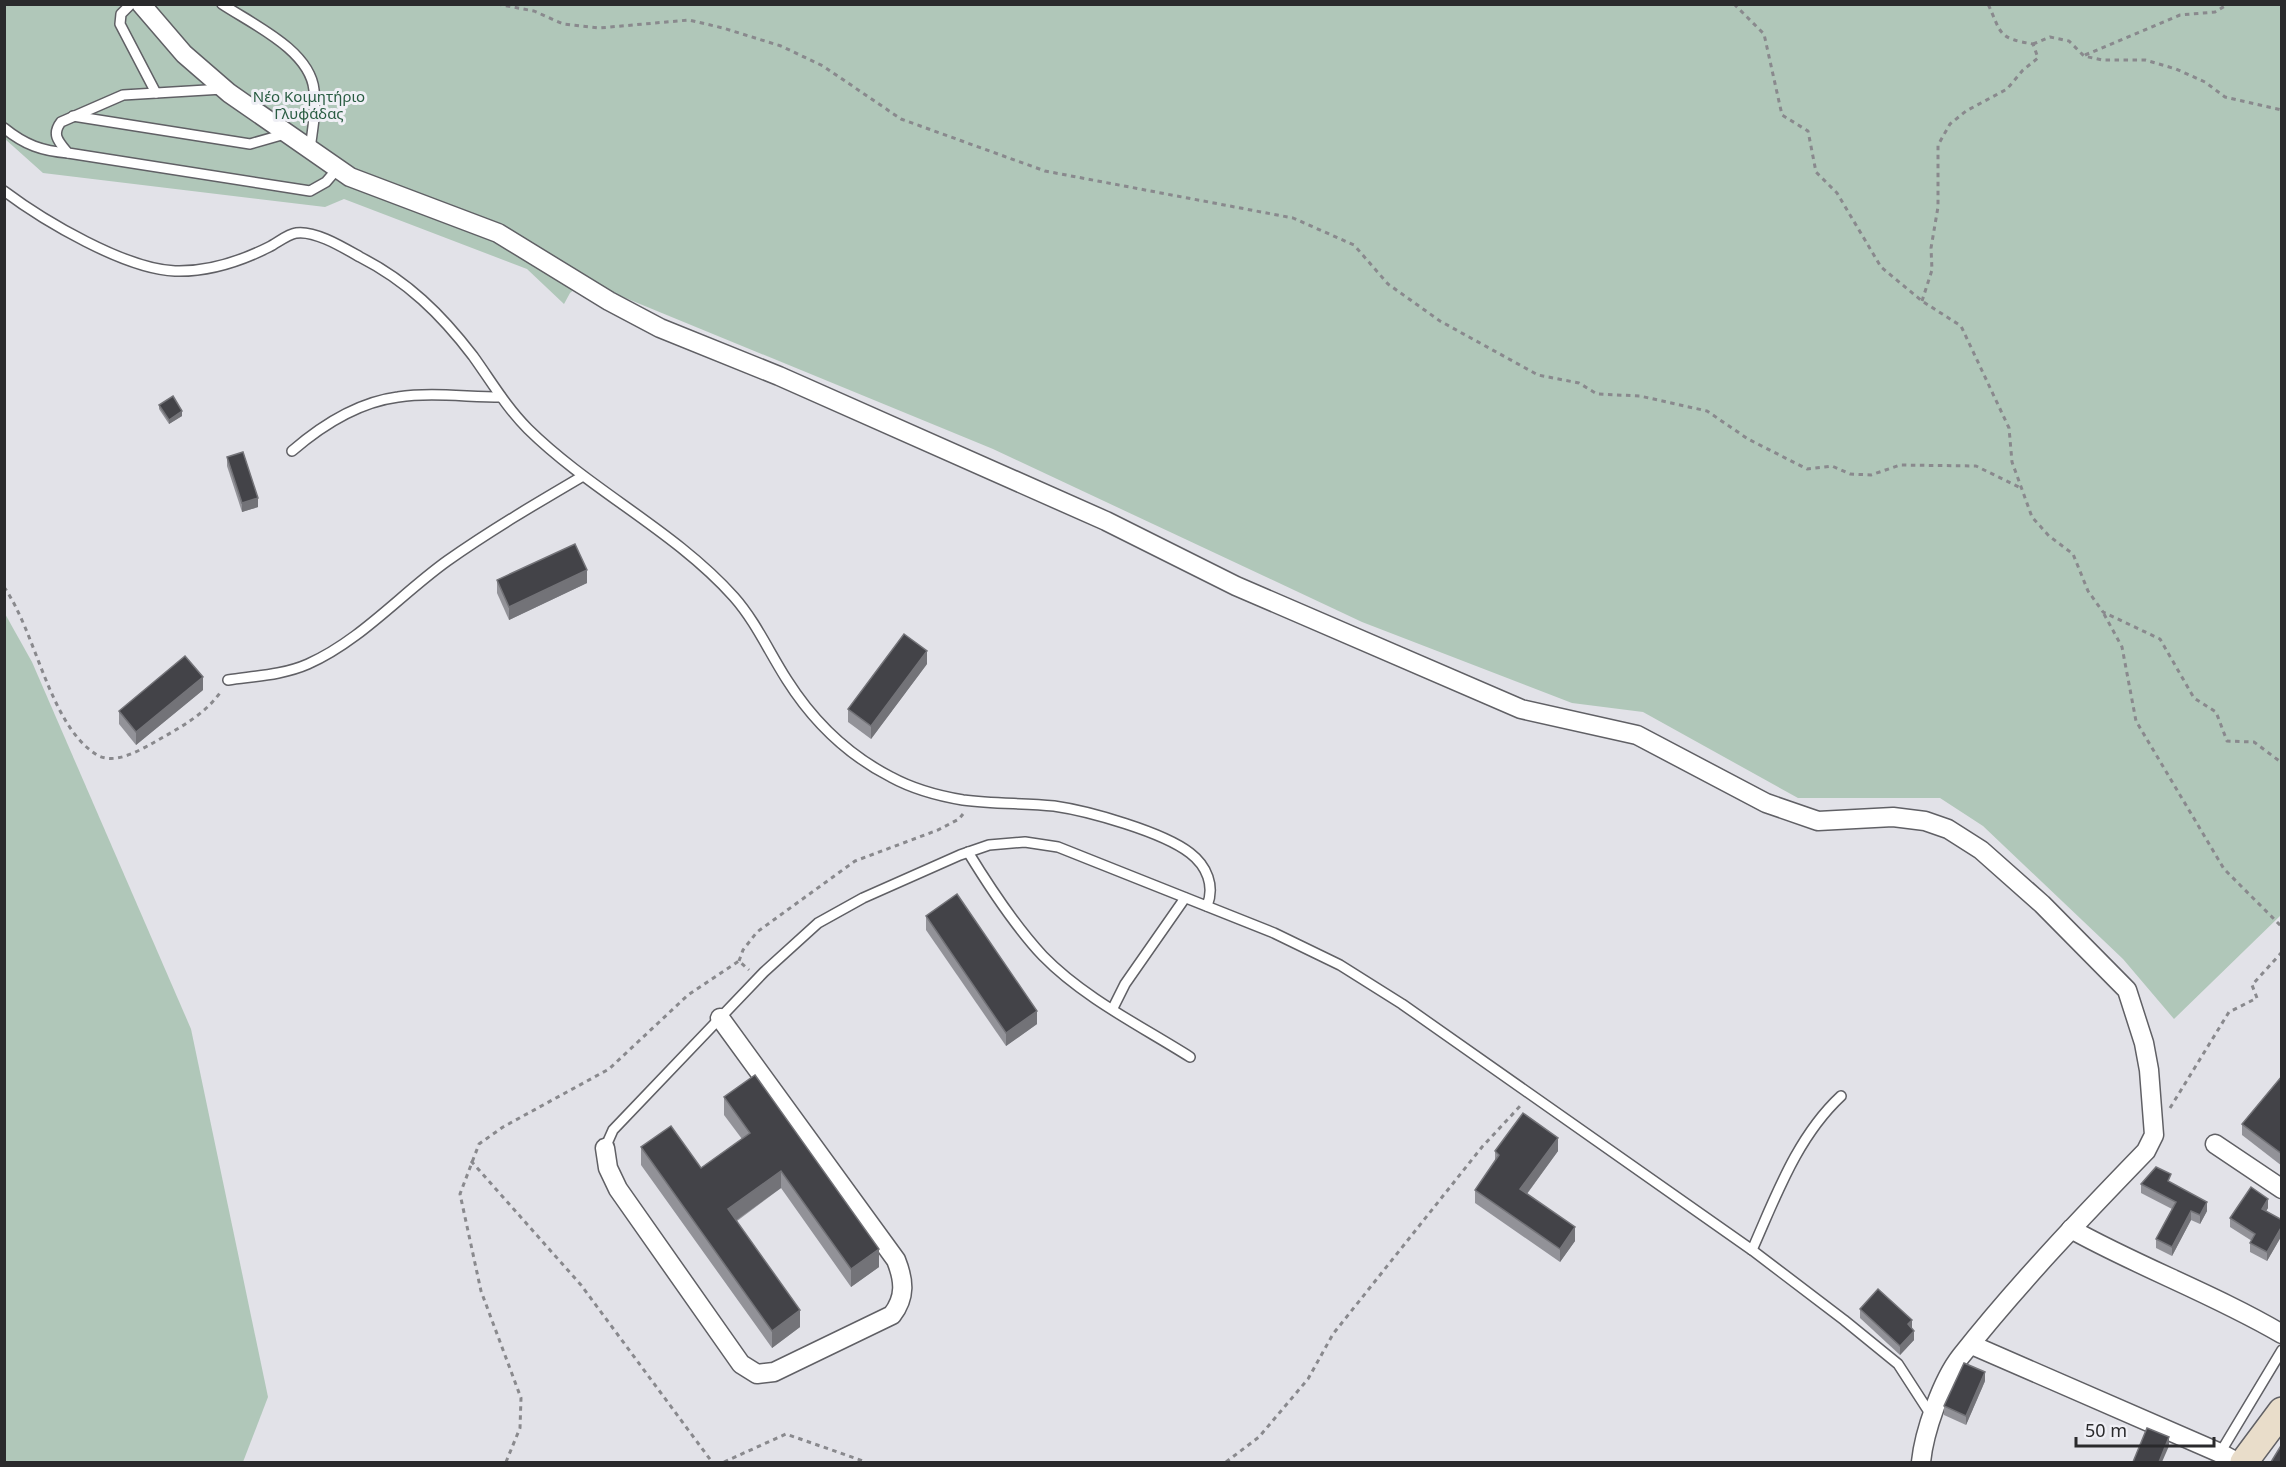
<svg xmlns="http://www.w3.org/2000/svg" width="2286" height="1467" viewBox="0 0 2286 1467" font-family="'Noto Sans',sans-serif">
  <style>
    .green { fill: #b0c7b9 }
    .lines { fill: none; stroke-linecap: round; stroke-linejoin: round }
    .lane-casing { stroke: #606065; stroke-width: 12 }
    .street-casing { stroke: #606065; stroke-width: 21 }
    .secondary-casing { stroke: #606065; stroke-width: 30 }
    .path { stroke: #89898d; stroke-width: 3; stroke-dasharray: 4.5 4.5; stroke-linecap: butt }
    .lane { stroke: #fff; stroke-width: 9 }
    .street { stroke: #fff; stroke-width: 18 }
    .secondary { stroke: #e9ddca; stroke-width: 27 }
    .wall { fill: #929298 }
    .shaded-wall { fill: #737378 }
    .building { fill: #434348; stroke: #737378; stroke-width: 1.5 }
    .labels { text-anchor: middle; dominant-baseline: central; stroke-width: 6; stroke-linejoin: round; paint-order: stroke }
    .park-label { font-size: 15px; fill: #295c42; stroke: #efeff5 }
  </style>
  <rect width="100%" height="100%" fill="#e2e2e8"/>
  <g class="green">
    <path d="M5,5H2281V915L2174,1019L2123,959L1983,826L1940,798H1798L1643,712L1572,703L1362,622L993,449L584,281L570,293L564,304L527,269L344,199L325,207L43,173L5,139Z"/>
    <path d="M4,612L32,662L191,1029L268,1397L243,1462H5Z"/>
  </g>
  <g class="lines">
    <g class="lane-casing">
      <g id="lane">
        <path d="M131,4L121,14L120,24L156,93"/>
        <path d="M222,4C252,24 310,50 314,90C317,109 312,131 310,150"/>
        <path d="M223,89L123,95L61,122C51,135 59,142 68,153L310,191L326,182L338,168"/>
        <path d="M73,116L250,144L285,134"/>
        <path d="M4,128C25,145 42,151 68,153"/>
        <path d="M4,191C44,221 125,269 175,271C207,272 241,261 269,247C277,243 288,234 296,233C315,230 344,248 360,257C407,281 441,314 473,356C491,381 506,407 528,429C591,491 675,531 734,597C756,622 769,652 787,680C813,721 848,755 891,777C913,789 939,796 963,800C993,804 1024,803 1054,806C1089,811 1163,832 1190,853C1207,866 1215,886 1207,906"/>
        <path d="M292,451C321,426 359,402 398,397C431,392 467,397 501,397"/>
        <path d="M228,680C255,676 283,675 308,664C360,641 401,594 447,561C491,530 537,503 583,476"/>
        <path d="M968,852C990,888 1014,925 1043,956C1084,998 1141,1026 1190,1057"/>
        <path d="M1113,1008L1125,984L1185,898"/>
        <path d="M605,1148L613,1130L764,972L818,923L863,898L960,855L989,845L1025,842L1058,847L1274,933L1340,965L1402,1004L1752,1250L1844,1320L1898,1364L1931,1415"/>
        <path d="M1752,1250C1776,1196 1797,1137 1841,1096"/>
        <path d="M2220,1453L2282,1350"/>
      </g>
    </g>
    <g class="street-casing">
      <g id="street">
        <path d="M141,4L184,54L229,93L350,177L498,233L609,301L660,328L779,376L1106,521L1236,586L1521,709L1637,735L1766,803L1818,821L1893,817L1925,821L1948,829L1981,850L2042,904L2127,990L2144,1043L2149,1070L2154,1135L2146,1151C2082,1217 2018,1284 1961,1356C1942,1380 1924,1432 1921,1462"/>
        <path d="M2215,1144L2282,1189"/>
        <path d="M605,1148L608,1168L618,1189L741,1364L757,1374L774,1372L892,1315C906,1297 904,1280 896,1260L720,1018"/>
        <path d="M2071,1229C2139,1267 2214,1294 2282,1334"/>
        <path d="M1972,1345L2220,1453L2237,1462"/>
      </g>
    </g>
    <g class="secondary-casing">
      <path id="secondary" d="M2244,1462L2282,1411"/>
    </g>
    <g class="path">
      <path d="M497,4L534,11L563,24L599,28L689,20L723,28L781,46L823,66L901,119L1045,171L1293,218L1354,245L1388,284L1440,321L1538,375L1579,383L1597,394L1640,396L1707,411L1748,439L1807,469L1832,466L1850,474L1871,475L1900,465L1976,466L2021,488"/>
      <path d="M1734,4L1764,34L1782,115L1808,131L1816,172L1837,193L1881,267L1922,301L1961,326L2009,428L2012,462L2032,517L2049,536L2073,554L2088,591L2103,612L2160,639L2194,698L2216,712L2227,741L2254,742L2282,763"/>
      <path d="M2033,44L2050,37L2069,41L2084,56L2102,60H2145L2176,69L2205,82L2225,97L2282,110"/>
      <path d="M2085,55L2180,15L2215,12L2228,4"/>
      <path d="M1922,301L1932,270L1931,248L1938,207V145L1950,124L1966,111L2007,89L2023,70L2038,58L2033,44C1997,38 2002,34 1988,4"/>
      <path d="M4,587C37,634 49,725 97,755C115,765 138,751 153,743C179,728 205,715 222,690"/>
      <path d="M2104,614L2122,647L2136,721L2224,869L2282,927"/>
      <path d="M739,961L743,950L757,932L855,861L938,830L959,819L963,814"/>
      <path d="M2170,1108L2229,1012L2257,998L2252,985L2282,952"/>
      <path d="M471,1161L581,1285L712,1462"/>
      <path d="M506,1462L520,1428L521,1398L481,1291L460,1194L479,1144L503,1127L609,1069L688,995L739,961L749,970"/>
      <path d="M724,1462L786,1434L866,1462"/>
      <path d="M1226,1462L1259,1437L1308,1379L1333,1334L1482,1147L1522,1104"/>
    </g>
    <use href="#lane" class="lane"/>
    <use href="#street" class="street"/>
    <use href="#secondary" class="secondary"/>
  </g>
  <g class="wall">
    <path d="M159,405L182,416L169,424L159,409Z"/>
    <path d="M227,457L258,507L242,512L227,466Z"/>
    <path d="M497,580L587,583L509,620L497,593Z"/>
    <path d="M927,664L871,739L848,722V709Z"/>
    <path d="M203,690L136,745L119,724V711Z"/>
    <path d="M926,916L1037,1024L1006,1046L926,930Z"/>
    <path d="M2282,1076V1166L2242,1135V1124Z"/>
    <path d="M724,1097L879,1267L851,1287L781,1188L737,1221L800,1327L772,1348L641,1165V1147L701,1168L742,1139L724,1115Z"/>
    <path d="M1495,1151H1558L1527,1194L1575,1241L1560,1262L1475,1203V1190L1495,1161Z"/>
    <path d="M2171,1183L2207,1211L2200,1224L2191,1220L2172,1256L2156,1248V1239L2172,1209L2141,1193V1184Z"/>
    <path d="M2268,1208L2266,1211L2282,1220V1235L2267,1261L2250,1252V1243L2252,1241L2230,1227V1218Z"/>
    <path d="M1860,1309L1912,1328L1914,1340L1900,1355L1860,1318Z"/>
    <path d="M1985,1381L1966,1425L1944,1415V1406Z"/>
  </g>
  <g class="shaded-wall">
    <path d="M182,411V416L169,424V420Z"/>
    <path d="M258,498V507L242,512V503Z"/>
    <path d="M587,570V583L509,620V607Z"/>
    <path d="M927,651V664L871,739V726Z"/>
    <path d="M203,677V690L136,745V732Z"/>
    <path d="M1037,1011V1024L1006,1046V1033Z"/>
    <path d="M1558,1138V1151L1520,1203V1189Z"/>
    <path d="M781,1171V1188L728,1226V1209Z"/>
    <path d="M2268,1199V1208L2262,1218V1209Z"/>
    <path d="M2207,1202V1211L2200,1224V1215Z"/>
    <path d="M2191,1211V1220L2172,1256V1247Z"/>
    <path d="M2282,1226V1235L2267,1261V1252Z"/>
    <path d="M1575,1227V1241L1560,1262V1249Z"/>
    <path d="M879,1249V1267L851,1287V1269Z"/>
    <path d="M800,1310V1327L772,1348V1331Z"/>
    <path d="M1912,1320V1329L1908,1324Z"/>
    <path d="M1914,1331V1340L1900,1355V1346Z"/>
    <path d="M1985,1372V1381L1966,1425V1416Z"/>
    <path d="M2169,1437V1446L2162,1462H2159Z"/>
  </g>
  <g class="building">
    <path d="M173,396L182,411L169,420L159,405Z"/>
    <path d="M243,452L258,498L242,503L227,457Z"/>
    <path d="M575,544L587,570L509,607L497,580Z"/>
    <path d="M904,634L927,651L871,726L848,709Z"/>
    <path d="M185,656L203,677L136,732L119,711Z"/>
    <path d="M957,894L1037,1011L1006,1033L926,916Z"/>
    <path d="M755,1075L879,1249L851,1269L781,1171L728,1209L800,1310L772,1331L641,1147L671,1126L701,1168L750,1133L724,1097Z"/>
    <path d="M2282,1076V1154L2242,1124Z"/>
    <path d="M1523,1113L1558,1138L1520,1189L1575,1227L1560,1249L1475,1190L1499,1155L1495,1151Z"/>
    <path d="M2156,1167L2171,1174L2168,1181L2207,1202L2200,1215L2191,1211L2172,1247L2156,1239L2176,1202L2141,1184Z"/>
    <path d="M2251,1187L2268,1199L2262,1209L2282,1220V1226L2267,1252L2250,1243L2255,1234L2230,1218Z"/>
    <path d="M1878,1289L1912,1320L1908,1324L1914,1331L1900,1346L1860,1309Z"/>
    <path d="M1964,1363L1985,1372L1966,1416L1944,1406Z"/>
    <path d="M2147,1428L2169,1437L2159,1462H2133Z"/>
    <path d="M2282,1444V1462H2271Z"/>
  </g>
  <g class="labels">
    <g class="park-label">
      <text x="309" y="96">Νέο Κοιμητήριο<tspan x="309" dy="17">Γλυφάδας</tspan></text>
    </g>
  </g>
  <rect width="2286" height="1467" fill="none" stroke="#2a2a2c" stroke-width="12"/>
  <path d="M2076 1437v9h138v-9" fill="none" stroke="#2a2a2c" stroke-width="3"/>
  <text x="2085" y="1437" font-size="18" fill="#2a2a2c" stroke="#efeff5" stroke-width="4.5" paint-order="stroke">50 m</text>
</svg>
